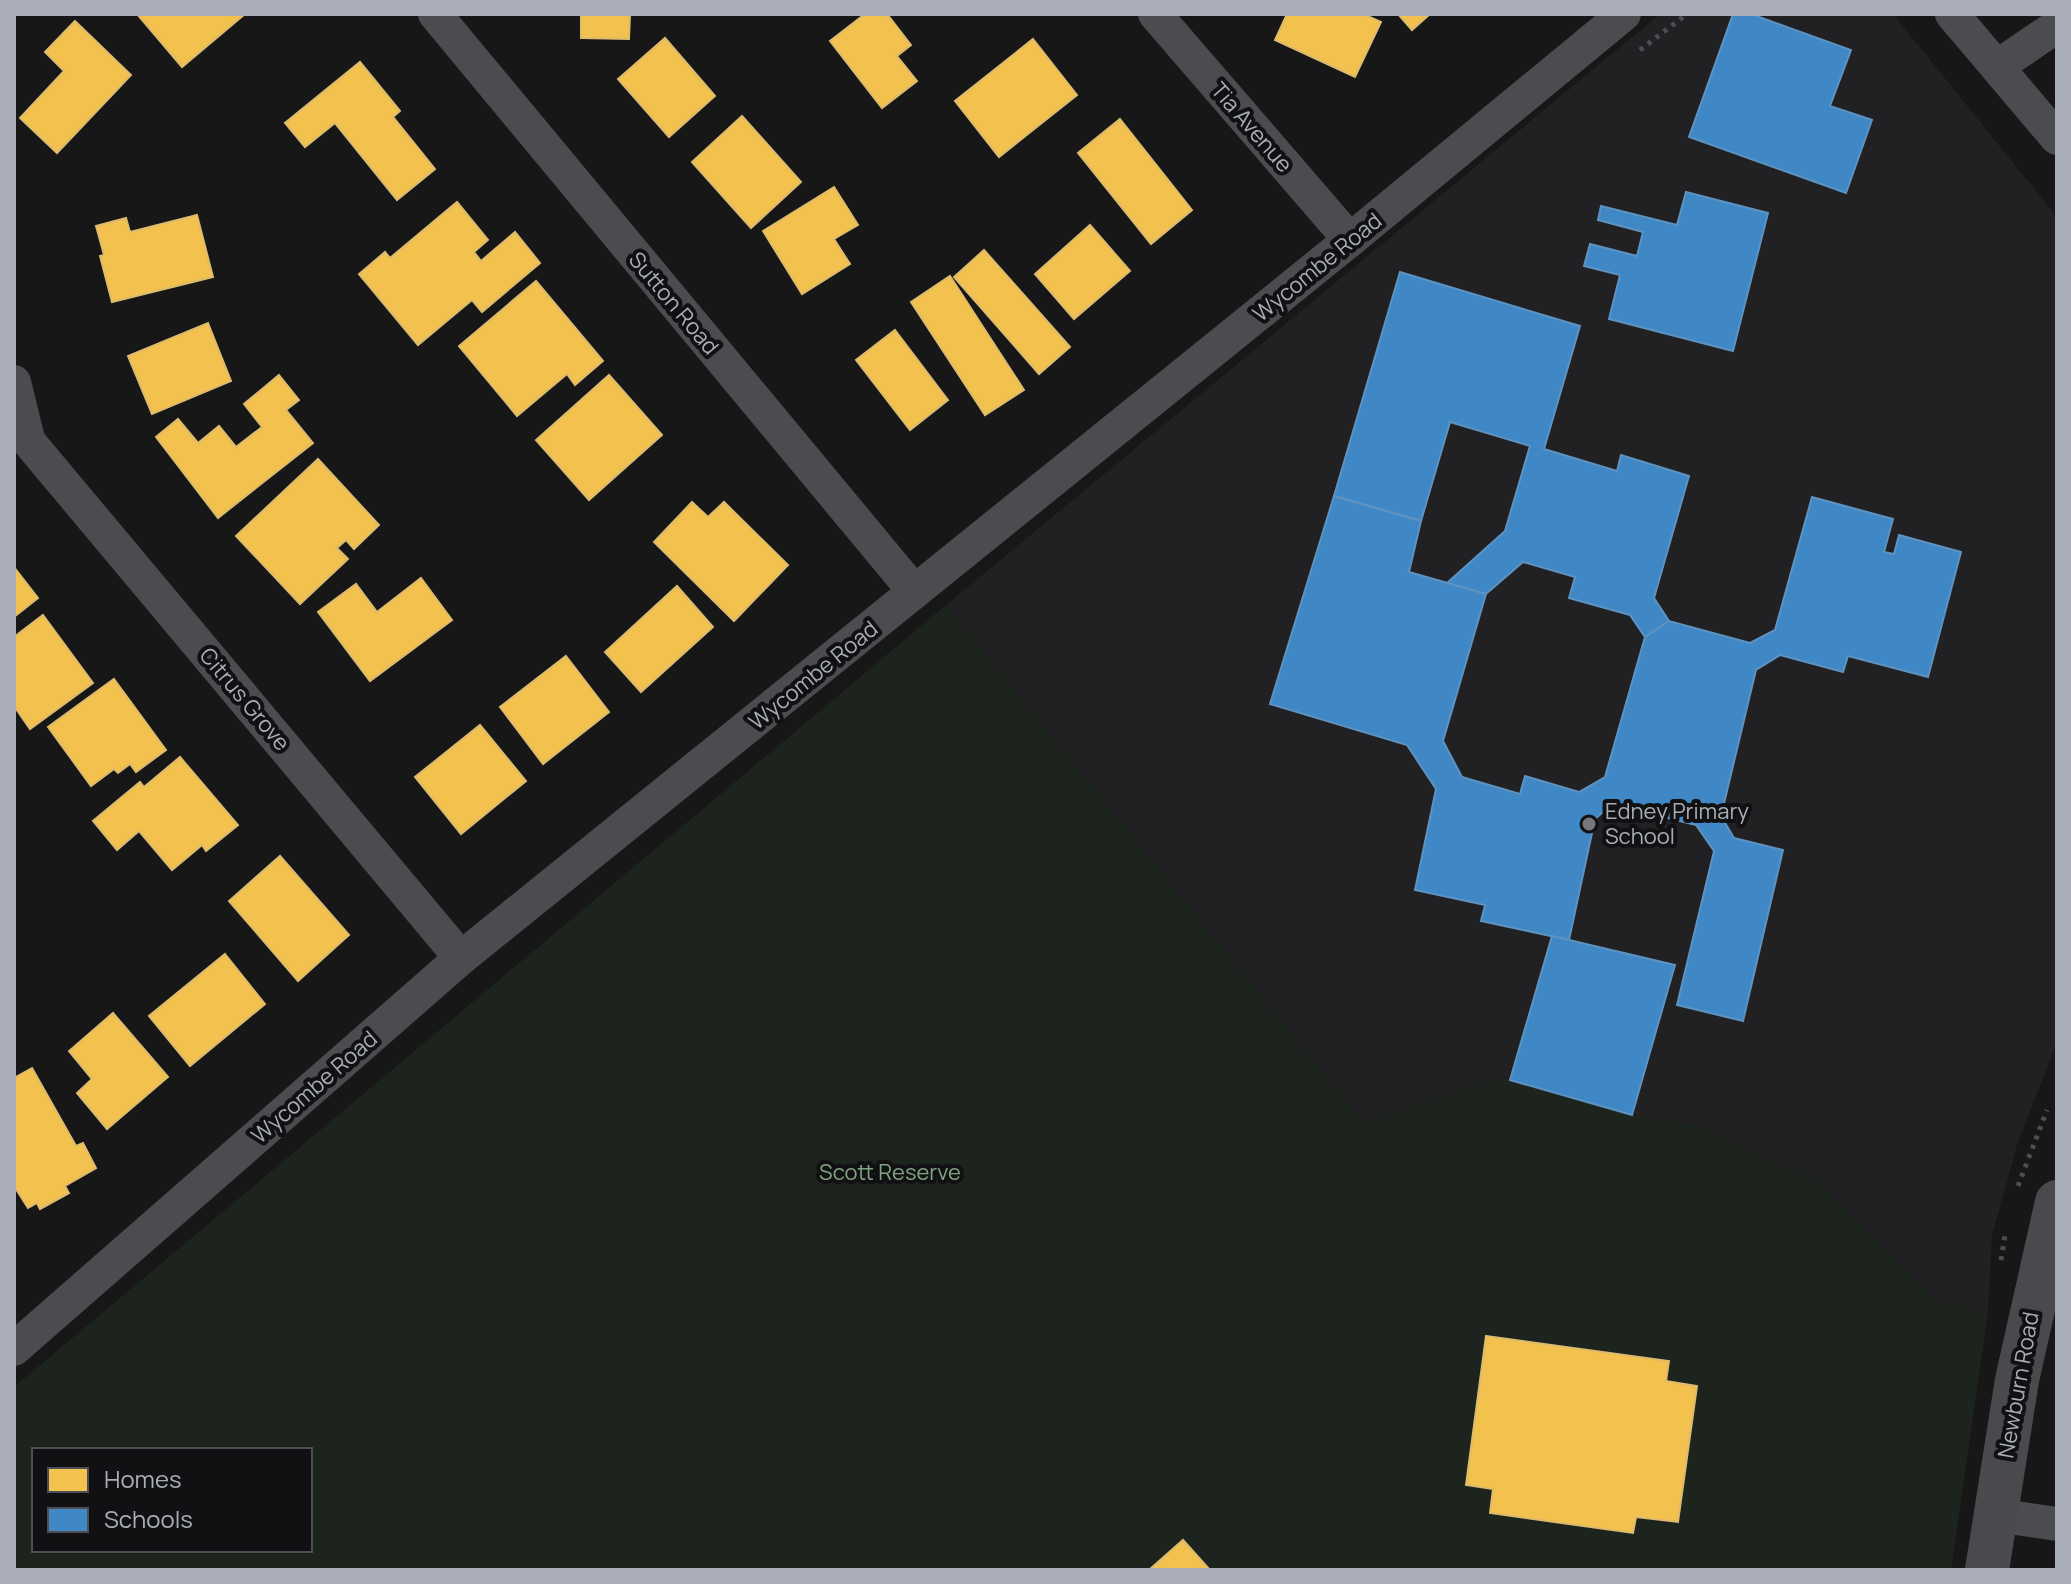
<svg xmlns="http://www.w3.org/2000/svg" width="2071" height="1584" viewBox="0 0 2071 1584" font-family="Manrope,sans-serif">
  <style>
    .built { fill: #212123 }
    .green { fill: #1d241e; fill-rule: evenodd }
    .homes { fill: #f2c14e; stroke: #dcbb6e; stroke-width: 2 }
    .schools { fill: #3f88c5; stroke: #5e93c1; stroke-width: 2 }
    .lines { fill: none; stroke-linecap: round; stroke-linejoin: round }
    .path { stroke: #4d4e52; stroke-width: 5; stroke-dasharray: 4 6; stroke-linecap: butt }
    .street { stroke: #4b4c50; stroke-width: 34 }
    .secondary { stroke: #4a4a4e; stroke-width: 44 }
    .poi-dot { fill: #757880; stroke: #111113; stroke-width: 3 }
    .labels { text-anchor: middle; dominant-baseline: central; stroke-width: 8; stroke-linejoin: round; paint-order: stroke }
    .street-label { font-size: 22px; fill: #a8adb8; stroke: #111113 }
    .poi-label { font-size: 22px; fill: #a8adb8; stroke: #111113; text-anchor: start }
    .park-label { font-size: 22px; fill: #7fa381; stroke: #111113 }
  </style>
  <rect width="100%" height="100%" fill="#171717"/>
  <path class="built" d="M1660,14H1893L2057,217V1042L2017,1145L1992,1236L1988,1312L1937,1301L1812,1178L1689,1123L1632,1115L1498,1076L1365,1124L946,605Z"/>
  <path class="green" d="M946,605L1365,1124L1498,1076L1632,1115L1689,1123L1812,1178L1937,1301L1988,1312L1951,1570H14V1387ZM34,1450H310V1550H34Z"/>
  <g class="homes">
    <path d="M137,14H245L182,67Z"/>
    <path d="M581,14H630L629,39L581,38Z"/>
    <path d="M865,14H887L911,45L897,56L917,81L882,108L830,41Z"/>
    <path d="M1287,14H1363L1381,22L1355,77L1275,40Z"/>
    <path d="M1398,14H1430L1412,30Z"/>
    <path d="M75,21L131,75L57,153L20,118L64,71L45,52Z"/>
    <path d="M665,38L715,96L669,137L618,79Z"/>
    <path d="M1033,39L1077,95L999,157L955,101Z"/>
    <path d="M360,62L400,111L393,117L435,169L397,200L335,123L305,147L285,123Z"/>
    <path d="M742,116L801,182L751,228L692,162Z"/>
    <path d="M1120,119L1192,210L1151,244L1078,153Z"/>
    <path d="M834,187L858,225L834,239L850,264L802,294L763,231Z"/>
    <path d="M457,202L488,240L474,252L481,261L515,232L540,263L482,312L472,300L418,345L359,274L385,252L390,258Z"/>
    <path d="M197,215L213,277L112,302L100,256L104,255L96,226L126,218L130,232Z"/>
    <path d="M1090,225L1130,271L1074,319L1035,274Z"/>
    <path d="M984,250L1070,347L1039,374L954,277Z"/>
    <path d="M950,276L1024,390L985,415L911,302Z"/>
    <path d="M536,281L603,361L575,385L567,374L517,416L459,346Z"/>
    <path d="M208,323L231,381L152,414L128,356Z"/>
    <path d="M895,330L948,400L910,430L856,360Z"/>
    <path d="M279,375L299,400L286,410L313,443L218,518L156,437L178,419L198,443L219,426L236,447L262,427L244,404Z"/>
    <path d="M609,375L662,435L589,500L536,440Z"/>
    <path d="M318,459L379,525L354,549L346,540L337,548L348,559L300,604L236,536Z"/>
    <path d="M692,502L708,517L724,502L788,565L734,621L654,542Z"/>
    <path d="M14,567L38,598L14,617Z"/>
    <path d="M421,578L452,620L370,681L318,612L356,584L377,612Z"/>
    <path d="M677,586L713,627L641,692L605,652Z"/>
    <path d="M43,615L93,683L30,729L14,706V637Z"/>
    <path d="M566,656L609,712L543,764L500,707Z"/>
    <path d="M114,679L166,750L136,772L130,764L118,773L114,769L91,786L48,727Z"/>
    <path d="M480,725L526,781L461,834L415,777Z"/>
    <path d="M180,757L238,825L206,851L202,845L172,870L139,831L117,850L93,821L140,782L144,787Z"/>
    <path d="M280,856L349,935L298,981L229,901Z"/>
    <path d="M225,954L265,1004L190,1066L149,1016Z"/>
    <path d="M113,1013L168,1077L107,1129L77,1093L92,1079L69,1051Z"/>
    <path d="M32,1068L76,1146L83,1143L96,1168L65,1186L69,1193L40,1209L37,1203L28,1208L14,1186V1078Z"/>
    <path d="M1486,1336L1669,1361L1666,1381L1697,1386L1678,1522L1636,1517L1633,1533L1490,1513L1493,1489L1466,1485Z"/>
    <path d="M1183,1540L1210,1570H1149Z"/>
  </g>
  <g class="schools">
    <path d="M1733,14H1751L1851,50L1830,106L1872,120L1846,193L1689,137Z"/>
    <path d="M1686,192L1768,213L1733,351L1609,319L1620,275L1584,266L1590,244L1637,256L1643,232L1598,220L1601,206L1677,225Z"/>
    <path d="M1400,272L1580,326L1544,449L1617,471L1621,455L1689,476L1654,598L1669,621L1645,637L1630,615L1569,598L1575,577L1523,562L1486,594L1447,583L1505,531L1530,446L1450,422L1421,521L1334,496Z"/>
    <path d="M1334,496L1421,521L1409,572L1486,594L1443,741L1462,777L1520,794L1525,776L1579,792L1605,777L1645,637L1669,621L1750,643L1775,630L1812,497L1893,519L1884,552L1894,554L1899,535L1961,552L1928,677L1848,656L1843,672L1780,655L1756,670L1721,816L1734,838L1783,850L1743,1021L1677,1005L1714,851L1696,825L1612,804L1595,819L1569,940L1481,921L1485,905L1415,890L1436,789L1407,745L1270,704Z"/>
    <path d="M1552,936L1675,965L1632,1115L1510,1080Z"/>
  </g>
  <g class="lines">
    <g class="path">
      <path d="M1640,50L1687,14"/>
      <path d="M2018,1186L2047,1110"/>
      <path d="M2001,1260L2005,1235"/>
    </g>
    <g class="street">
      <path d="M435,14L914,591"/>
      <path d="M1155,14L1350,240"/>
      <path d="M1952,14L2057,138"/>
      <path d="M1998,66L2057,26"/>
      <path d="M14,382L28,439"/>
      <path d="M14,424L461,958"/>
      <path d="M14,1349L461,958L1350,240L1624,14"/>
      <path d="M1996,1515L2057,1524"/>
    </g>
    <path class="secondary" d="M1987,1570L2017,1380L2057,1202"/>
  </g>
  <circle class="poi-dot" cx="1589" cy="824" r="8"/>
  <g class="labels">
    <g class="street-label">
      <text transform="translate(1252 127) rotate(49)">Tia Avenue</text>
      <text transform="translate(1317 267) rotate(-39)">Wycombe Road</text>
      <text transform="translate(674 303) rotate(50)">Sutton Road</text>
      <text transform="translate(813 675) rotate(-39)">Wycombe Road</text>
      <text transform="translate(245 699) rotate(50)">Citrus Grove</text>
      <text transform="translate(314 1087) rotate(-41)">Wycombe Road</text>
      <text transform="translate(2018 1385) rotate(-80)">Newburn Road</text>
    </g>
    <g class="poi-label">
      <text x="1605" y="811">Edney Primary<tspan x="1605" dy="25">School</tspan></text>
    </g>
    <g class="park-label">
      <text x="890" y="1172">Scott Reserve</text>
    </g>
  </g>
  <rect width="2071" height="1584" fill="none" stroke="#a8adb8" stroke-width="32"/>
  <rect x="32" y="1448" width="280" height="104" fill="#111113" stroke="#4d4f55" stroke-width="2"/>
  <rect x="48" y="1468" width="40" height="24" fill="#f2c14e" stroke="#4d4f55" stroke-width="2"/>
  <text x="104" y="1488" font-size="24" fill="#a8adb8">Homes</text>
  <rect x="48" y="1508" width="40" height="24" fill="#3f88c5" stroke="#4d4f55" stroke-width="2"/>
  <text x="104" y="1528" font-size="24" fill="#a8adb8">Schools</text>
</svg>
